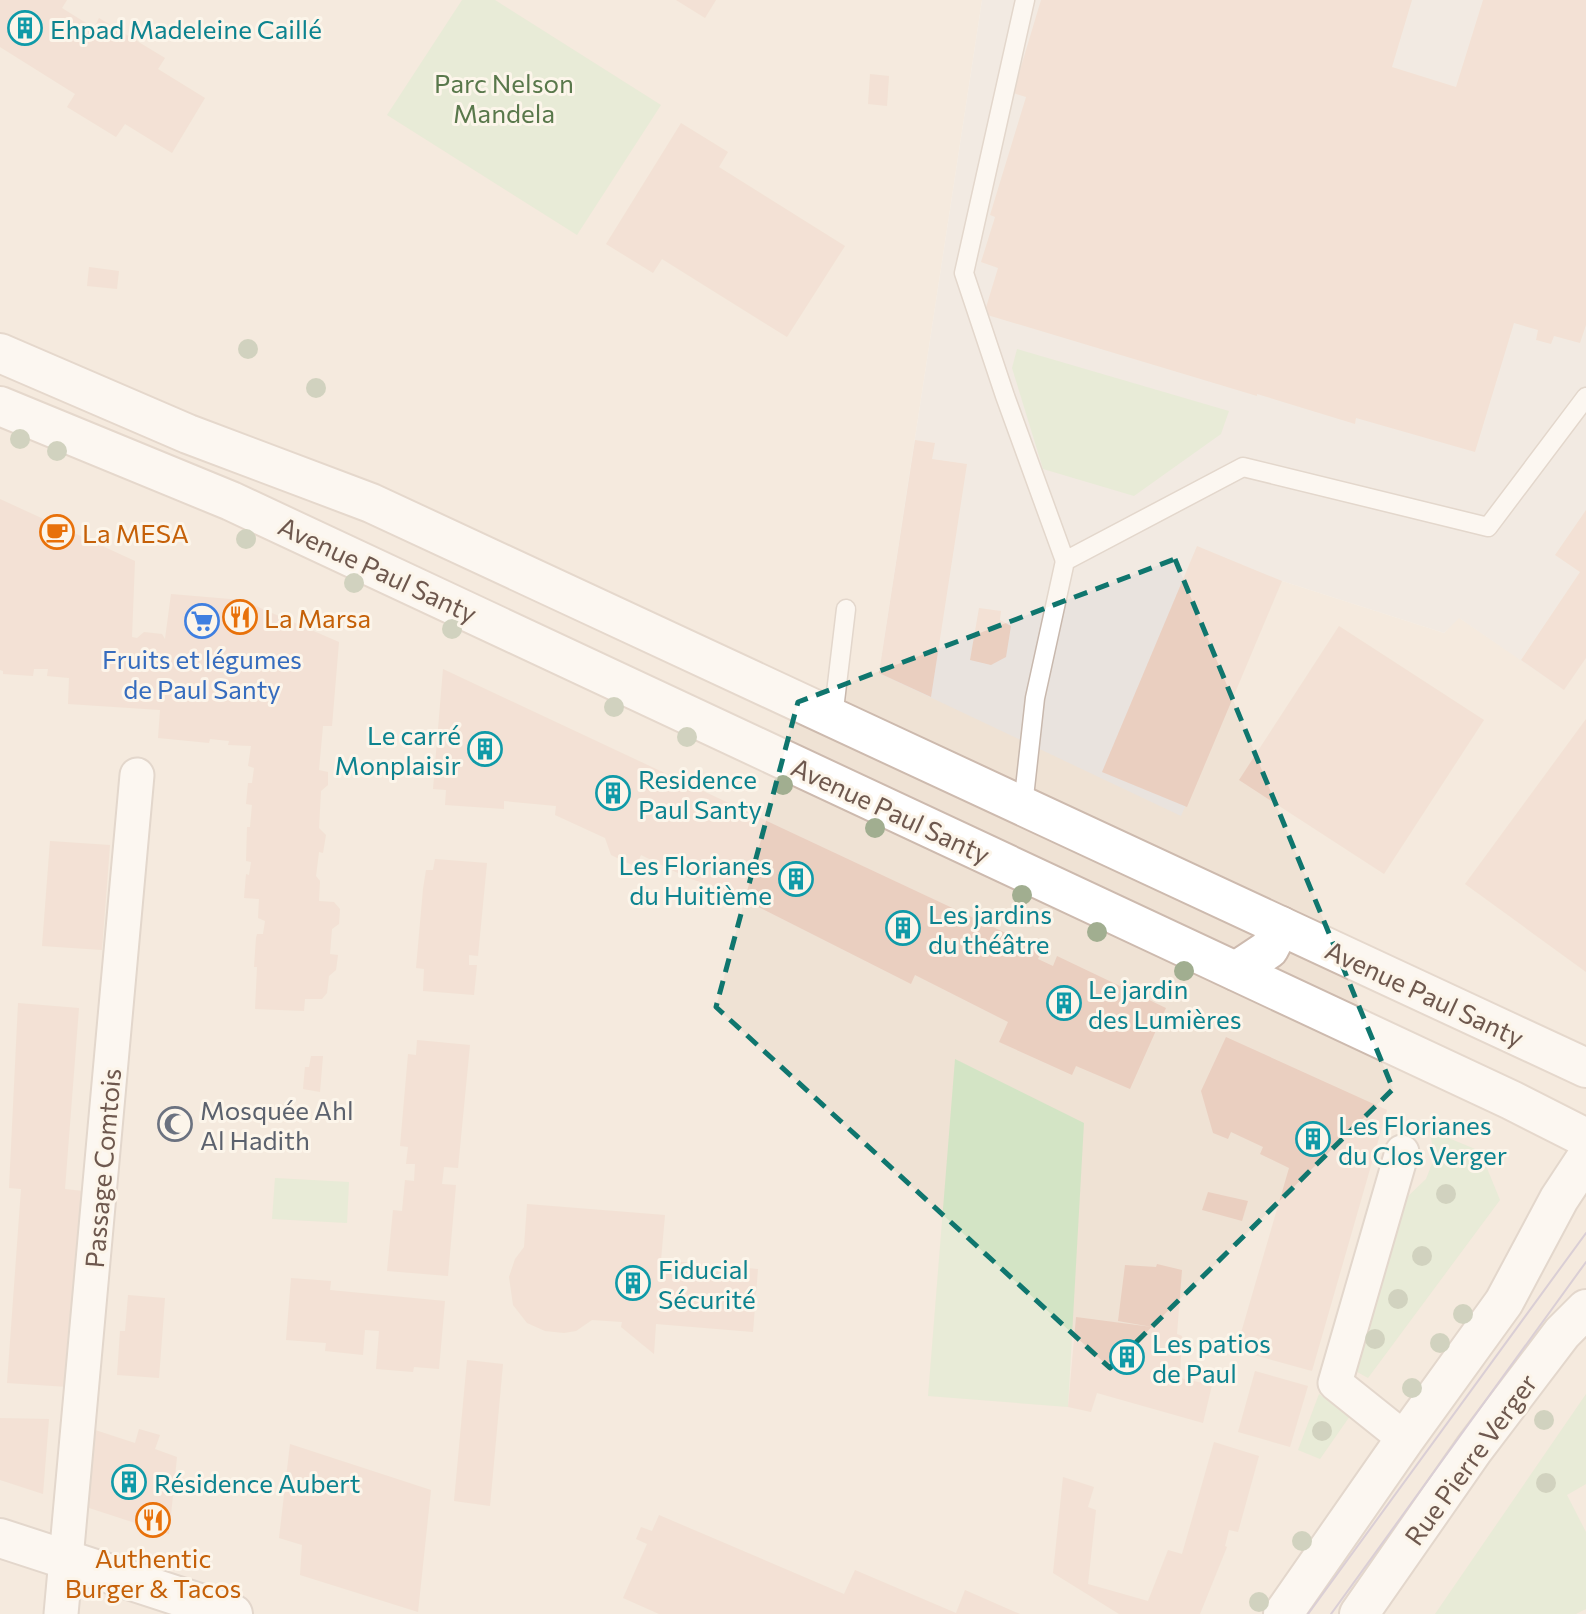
<svg xmlns="http://www.w3.org/2000/svg" width="1586" height="1614" viewBox="0 0 1586 1614" font-family="Commissioner,sans-serif">
  <style>
    .residential { fill: #efe2d4 }
    .industrial { fill: #e9e3de }
    .green { fill: #d3e4c5 }
    .building { fill: #eacfc0 }
    .lines { fill: none; stroke-linecap: round; stroke-linejoin: round }
    .service-casing { stroke: #c8b8ad; stroke-width: 21 }
    .minor-casing { stroke: #c8b8ad; stroke-width: 37 }
    .tertiary-casing { stroke: #c8b8ad; stroke-width: 42 }
    .secondary-casing { stroke: #cdbaae; stroke-width: 42 }
    .service { stroke: #fff; stroke-width: 18 }
    .minor { stroke: #fff; stroke-width: 33 }
    .tertiary { stroke: #fff; stroke-width: 38 }
    .secondary { stroke: #fff; stroke-width: 38 }
    .tram { stroke: #b3a5c0; stroke-width: 2 }
    .tree { fill: #a1ae90 }
    .marked { fill: none; stroke: #0f766e; stroke-width: 5; stroke-dasharray: 14 9; stroke-linejoin: round }
    .labels { text-anchor: middle; dominant-baseline: central; stroke-width: 6; stroke-linejoin: round; paint-order: stroke }
    .culture-label { font-size: 26px; fill: #0d838f; stroke: #fcf5ea; text-anchor: start }
    .park-label { font-size: 26px; fill: #59784b; stroke: #fcf5ea }
    .food-label { font-size: 26px; fill: #c56008; stroke: #fcf5ea; text-anchor: start }
    .street-label { font-size: 26px; fill: #6e584e; stroke: #fcf5ea }
    .shop-label { font-size: 26px; fill: #366cbe; stroke: #fcf5ea }
    .worship-label { font-size: 26px; fill: #5b616d; stroke: #fcf5ea; text-anchor: start }
  </style>
  <rect width="100%" height="100%" fill="#f9f0e5"/>
  <path class="residential" d="M0,0H982L879,673L1282,581L1444,633L1458,617L1564,689L1586,658V1614H0Z"/>
  <path class="industrial" d="M982,0H1586V658L1564,690L1459,618L1444,633L1282,581L1181,816L879,673Z"/>
  <g class="green">
    <path d="M462,0H495L661,105L577,235L387,115Z"/>
    <path d="M1017,349L1229,411L1221,434L1134,496L1043,469L1012,368Z"/>
    <path d="M955,1059L1084,1123L1068,1407L928,1396Z"/>
    <path d="M1429,1130L1480,1151L1500,1200L1368,1378L1350,1368L1404,1200L1426,1179L1435,1156Z"/>
    <path d="M275,1178L349,1182L347,1223L272,1219Z"/>
    <path d="M1319,1394L1350,1416L1320,1459L1298,1450Z"/>
    <path d="M1586,1394V1484L1567,1495L1586,1532V1609L1576,1614H1435Z"/>
  </g>
  <g class="building">
    <path d="M0,0H67L62,8L94,28L99,18L165,58L158,69L205,98L172,153L125,124L116,137L67,107L75,94L0,47Z"/>
    <path d="M676,0H716L705,18Z"/>
    <path d="M1041,0H1412L1392,67L1456,87L1483,0H1586V325L1580,343L1554,336L1551,344L1536,340L1538,330L1514,323L1475,452L1356,418L1355,424L1257,394V396L984,314L998,268L981,262L995,217L990,215L1026,97L1013,93Z"/>
    <path d="M870,74L889,76L887,106L868,104Z"/>
    <path d="M681,123L728,152L719,167L845,246L787,337L662,259L653,273L606,244Z"/>
    <path d="M89,267L119,271L117,289L87,286Z"/>
    <path d="M915,440L935,443L932,459L967,464L931,697L879,673Z"/>
    <path d="M0,499L135,561L132,637L137,638L144,632L162,634L165,639L171,594L242,600L339,642L332,726H323L319,770L328,772V785L321,791L319,828L326,835L323,853L319,852L316,876L320,881L319,901L334,902L340,909L339,924L332,929L330,954L338,955L336,970L329,976L327,993L322,999H305L304,1011L255,1009L257,967H254L256,938L257,934H263L265,921L258,918L259,899L244,898L246,874L249,875L251,862L246,861L247,827H250L252,805L246,804L248,783H252L254,768L248,766L251,746L228,745L229,741L210,739L209,743L158,738L160,710L68,704L69,678L47,676L48,669H34L33,676L3,674V671L0,670Z"/>
    <path d="M1586,510V658L1564,690L1521,660L1580,572L1555,555Z"/>
    <path d="M1197,546L1282,581L1187,807L1102,772Z"/>
    <path d="M979,608L1001,611L1000,620L1011,626L1006,657L991,665L970,660Z"/>
    <path d="M1339,626L1484,720L1384,874L1239,780Z"/>
    <path d="M443,669L1042,950L1038,959L1053,966L1057,956L1166,1008L1130,1089L1076,1066L1072,1075L999,1042L1008,1022L915,975L911,984L725,890L688,878L641,855L636,867L611,855L605,838L555,815L556,806L504,801V809L445,805L446,790L433,789Z"/>
    <path d="M1586,719V972L1465,884Z"/>
    <path d="M50,841L110,845L102,950L42,946Z"/>
    <path d="M435,859L487,863L478,956L469,955V965H477L474,995L423,991L424,969L416,968L423,889L426,870H433Z"/>
    <path d="M18,1003L79,1008L65,1189L83,1191L68,1387L7,1383L21,1189L9,1188Z"/>
    <path d="M1226,1037L1387,1110L1312,1371L1236,1350L1289,1168L1260,1154L1263,1147L1231,1132L1228,1139L1213,1133L1201,1091Z"/>
    <path d="M417,1040L470,1045L458,1168L444,1167L442,1184L456,1185L448,1276L387,1271L393,1210L402,1211L405,1180L414,1181L415,1164H406L408,1147L400,1146L408,1054L416,1055Z"/>
    <path d="M311,1056H323L320,1092L303,1089L305,1067H309Z"/>
    <path d="M1208,1192L1248,1201L1242,1221L1202,1210Z"/>
    <path d="M527,1204L665,1215L661,1260L758,1269L753,1332L656,1324L654,1354L621,1327L622,1322L592,1320L576,1331L564,1333L545,1331L527,1323L513,1305L509,1277L515,1259L524,1247Z"/>
    <path d="M1157,1264L1182,1270L1177,1334L1182,1336L1180,1378L1212,1385L1203,1423L1097,1393L1091,1412L1068,1407L1076,1317L1152,1327L1118,1321L1125,1265L1156,1267Z"/>
    <path d="M291,1278L331,1281L330,1290L445,1301L439,1369L414,1367L413,1372L376,1369L379,1331L365,1330L363,1355L325,1351L326,1343L286,1340Z"/>
    <path d="M128,1295L165,1298L159,1378L117,1375L120,1331H125Z"/>
    <path d="M467,1360L503,1364L490,1506L454,1501Z"/>
    <path d="M1255,1371L1308,1386L1290,1447L1238,1432Z"/>
    <path d="M0,1418L49,1419L43,1494L0,1480Z"/>
    <path d="M89,1428L135,1443L139,1429L160,1435L155,1449L177,1457L169,1534L83,1506Z"/>
    <path d="M1214,1442L1259,1456L1238,1532L1229,1530L1225,1546L1227,1547L1200,1614H1119L1053,1573L1063,1477L1094,1487L1088,1507L1096,1510L1088,1584L1148,1601L1168,1550L1182,1554Z"/>
    <path d="M290,1444L431,1490L418,1612L300,1575L302,1545L279,1538Z"/>
    <path d="M659,1515L844,1594L855,1570L956,1613L965,1590L1020,1614H659L623,1598L647,1544L636,1539L641,1527L652,1531Z"/>
  </g>
  <g class="lines">
    <g class="service-casing">
      <g id="service">
        <path d="M1025,0L964,273L1005,396L1065,561"/>
        <path d="M833,718L846,609"/>
        <path d="M1023,806L1035,698L1065,561L1243,467L1488,527L1586,397"/>
      </g>
    </g>
    <g class="minor-casing">
      <g id="minor">
        <path d="M1402,1152L1335,1383L1405,1439"/>
        <path d="M61,1614L137,775"/>
      </g>
    </g>
    <g class="tertiary-casing">
      <g id="tertiary">
        <path d="M0,1538L233,1614"/>
        <path d="M1283,1614L1405,1439L1504,1302L1559,1199L1586,1158"/>
        <path d="M1359,1614L1474,1449L1562,1333L1586,1309"/>
      </g>
    </g>
    <g class="secondary-casing">
      <g id="secondary">
        <path d="M0,353L188,434L371,503L1586,1068"/>
        <path d="M0,406L231,501L1511,1100L1586,1138"/>
        <path d="M1236,971L1269,949L1281,926"/>
      </g>
    </g>
    <use href="#service" class="service"/>
    <use href="#minor" class="minor"/>
    <use href="#tertiary" class="tertiary"/>
    <use href="#secondary" class="secondary"/>
    <g class="tram">
      <path d="M1308,1614L1586,1233"/>
      <path d="M1331,1614L1586,1262"/>
    </g>
  </g>
  <g class="tree">
    <circle cx="248" cy="349" r="10"/>
    <circle cx="316" cy="388" r="10"/>
    <circle cx="20" cy="439" r="10"/>
    <circle cx="57" cy="451" r="10"/>
    <circle cx="246" cy="539" r="10"/>
    <circle cx="354" cy="583" r="10"/>
    <circle cx="452" cy="629" r="10"/>
    <circle cx="614" cy="707" r="10"/>
    <circle cx="687" cy="737" r="10"/>
    <circle cx="783" cy="785" r="10"/>
    <circle cx="875" cy="828" r="10"/>
    <circle cx="1022" cy="895" r="10"/>
    <circle cx="1097" cy="932" r="10"/>
    <circle cx="1184" cy="971" r="10"/>
    <circle cx="1446" cy="1194" r="10"/>
    <circle cx="1422" cy="1256" r="10"/>
    <circle cx="1398" cy="1299" r="10"/>
    <circle cx="1463" cy="1314" r="10"/>
    <circle cx="1375" cy="1339" r="10"/>
    <circle cx="1440" cy="1343" r="10"/>
    <circle cx="1412" cy="1388" r="10"/>
    <circle cx="1544" cy="1420" r="10"/>
    <circle cx="1322" cy="1431" r="10"/>
    <circle cx="1546" cy="1483" r="10"/>
    <circle cx="1302" cy="1541" r="10"/>
    <circle cx="1259" cy="1602" r="10"/>
  </g>
  <path d="M0 0H1586V1614H0ZM1175,559L1393,1089L1110,1368L716,1007L798,702Z" fill="#f9f0e5" fill-opacity=".55" fill-rule="evenodd"/>
  <path class="marked" d="M1175,559L1393,1089L1110,1368L716,1007L798,702Z"/>
  <defs>
    <g id="building-ring" transform="scale(1.75)"><circle r="9.5" fill="#fcf5ea" stroke="#0f9aa8" stroke-width="1.5"/><path d="M-4-6H4V6H1V3H-1V6H-4ZM-2.5-4.3h1.7v1.8h-1.7ZM.8-4.3h1.7v1.8H.8ZM-2.5-1h1.7V.8h-1.7ZM.8-1h1.7V.8H.8Z" fill="#0f9aa8"/></g>
    <g id="cafe-ring" transform="scale(1.75)"><circle r="9.5" fill="#fcf5ea" stroke="#e8710a" stroke-width="1.5"/><path d="M-5.5-4.5H6V0H3Q3 3.5 0 3.5H-2.5Q-5.5 3.5-5.5 0ZM3-3.2v2h1.7v-2ZM-6 4.5H4V6H-6Z" fill="#e8710a"/></g>
    <g id="restaurant-ring" transform="scale(1.75)"><circle r="9.5" fill="#fcf5ea" stroke="#e8710a" stroke-width="1.5"/><path d="M-5-6h1v4h1v-4h1v4h1v-4h1v5L-1.5 .5V6h-2V.5L-5-1ZM5-6V6H3V1.5H1.5Q1.5-4 5-6Z" fill="#e8710a"/></g>
    <g id="supermarket-ring" transform="scale(1.75)"><circle r="9.5" fill="#fcf5ea" stroke="#3f7fe0" stroke-width="1.5"/><path d="M-6-5.5h2.5l.6 2H6L4.5 2H-2.5L-4.4-4H-6ZM-1.5 3.2a1.3 1.3 0 1 0 .1 0ZM3 3.2a1.3 1.3 0 1 0 .1 0Z" fill="#3f7fe0"/></g>
    <g id="mosque-ring" transform="scale(1.75)"><circle r="9.5" fill="#fcf5ea" stroke="#6b7280" stroke-width="1.5"/><path d="M3.5-4.9A6 6 0 1 0 3.5 4.9A5 5 0 1 1 3.5-4.9Z" fill="#6b7280"/></g>
  </defs>
  <g fill-rule="evenodd">
    <use href="#building-ring" x="25" y="28"/>
    <use href="#cafe-ring" x="57" y="532"/>
    <use href="#restaurant-ring" x="240" y="617"/>
    <use href="#supermarket-ring" x="202" y="621"/>
    <use href="#building-ring" x="485" y="749"/>
    <use href="#building-ring" x="613" y="793"/>
    <use href="#building-ring" x="796" y="879"/>
    <use href="#building-ring" x="903" y="928"/>
    <use href="#building-ring" x="1064" y="1003"/>
    <use href="#mosque-ring" x="175" y="1124"/>
    <use href="#building-ring" x="1313" y="1139"/>
    <use href="#building-ring" x="633" y="1283"/>
    <use href="#building-ring" x="1127" y="1357"/>
    <use href="#building-ring" x="129" y="1482"/>
    <use href="#restaurant-ring" x="153" y="1520"/>
  </g>
  <g class="labels">
    <g class="culture-label">
      <text x="50" y="28">Ehpad Madeleine Caillé</text>
      <text x="461" y="734" text-anchor="end">Le carré<tspan x="461" dy="30">Monplaisir</tspan></text>
      <text x="638" y="778">Residence<tspan x="638" dy="30">Paul Santy</tspan></text>
      <text x="772" y="864" text-anchor="end">Les Florianes<tspan x="772" dy="30">du Huitième</tspan></text>
      <text x="928" y="913">Les jardins<tspan x="928" dy="30">du théâtre</tspan></text>
      <text x="1088" y="988">Le jardin<tspan x="1088" dy="30">des Lumières</tspan></text>
      <text x="1338" y="1124">Les Florianes<tspan x="1338" dy="30">du Clos Verger</tspan></text>
      <text x="658" y="1268">Fiducial<tspan x="658" dy="30">Sécurité</tspan></text>
      <text x="1152" y="1342">Les patios<tspan x="1152" dy="30">de Paul</tspan></text>
      <text x="154" y="1482">Résidence Aubert</text>
    </g>
    <g class="park-label">
      <text x="504" y="82">Parc Nelson<tspan x="504" dy="30">Mandela</tspan></text>
    </g>
    <g class="food-label">
      <text x="82" y="532">La MESA</text>
      <text x="264" y="617">La Marsa</text>
      <text x="153" y="1557" text-anchor="middle">Authentic<tspan x="153" dy="30">Burger &amp; Tacos</tspan></text>
    </g>
    <g class="street-label">
      <text transform="translate(378 569) rotate(25)">Avenue Paul Santy</text>
      <text transform="translate(891 810) rotate(25)">Avenue Paul Santy</text>
      <text transform="translate(1425 993) rotate(25)">Avenue Paul Santy</text>
      <text transform="translate(102 1168) rotate(-85)">Passage Comtois</text>
      <text transform="translate(1470 1459) rotate(-54)">Rue Pierre Verger</text>
    </g>
    <g class="shop-label">
      <text x="202" y="658">Fruits et légumes<tspan x="202" dy="30">de Paul Santy</tspan></text>
    </g>
    <g class="worship-label">
      <text x="200" y="1109">Mosquée Ahl<tspan x="200" dy="30">Al Hadith</tspan></text>
    </g>
  </g>
</svg>
